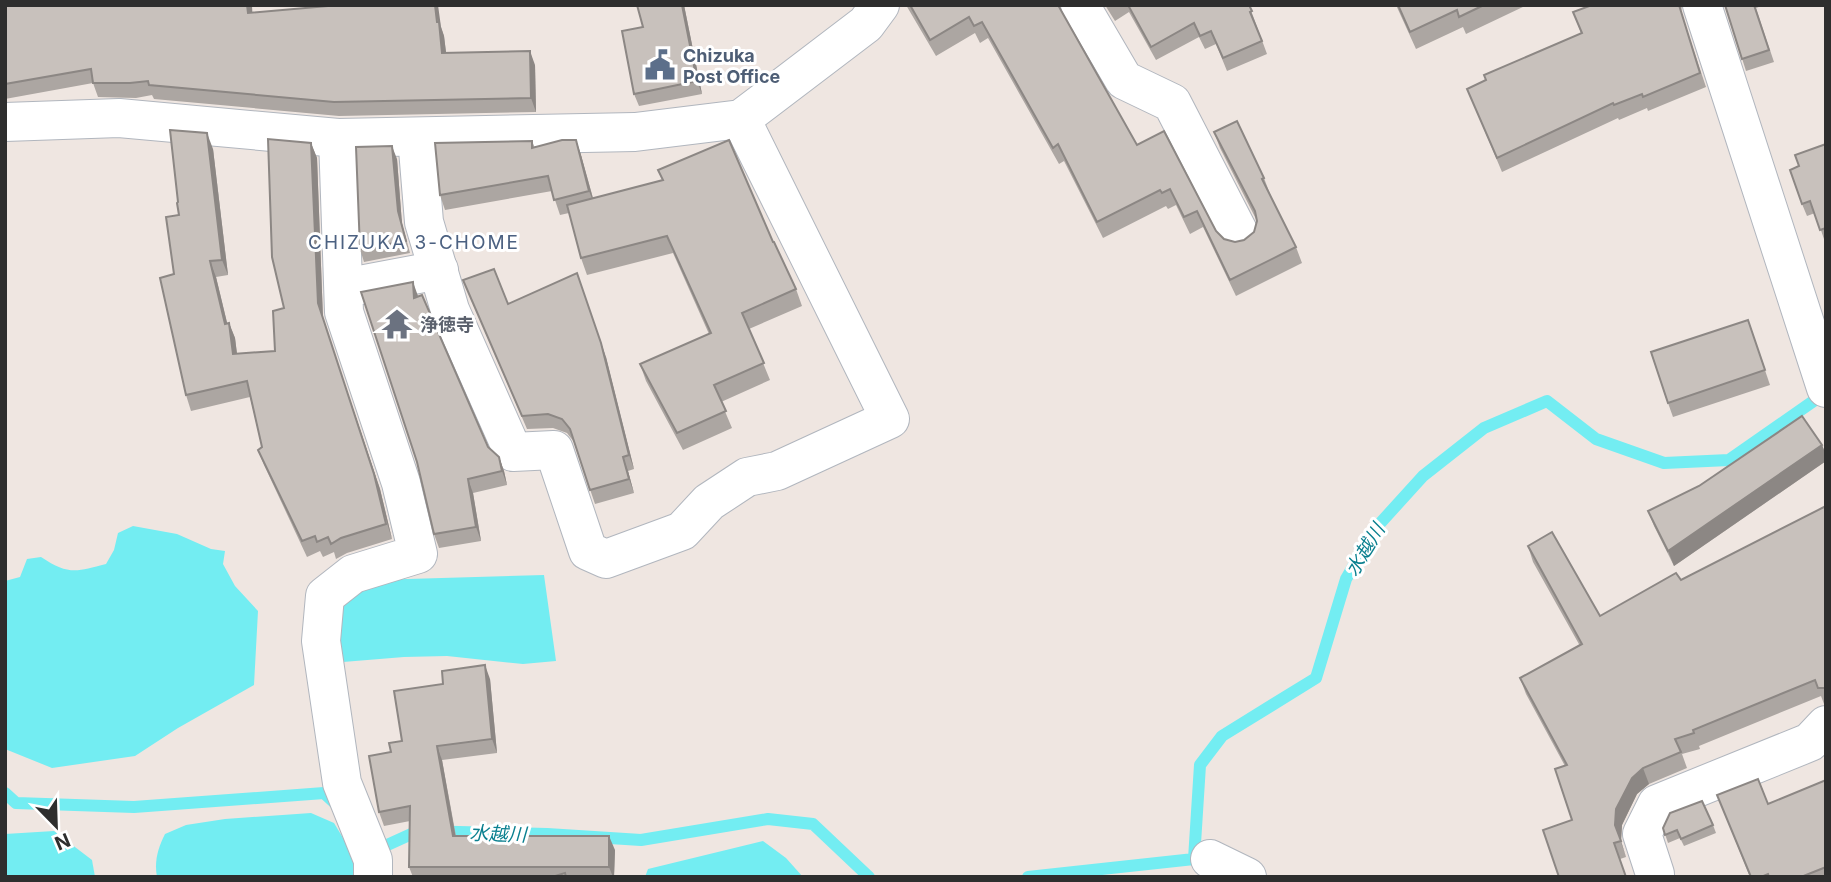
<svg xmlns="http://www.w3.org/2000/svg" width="1831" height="882" viewBox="0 0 1831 882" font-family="Inter,'Noto Sans JP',sans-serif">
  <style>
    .water { fill: #73edf2 }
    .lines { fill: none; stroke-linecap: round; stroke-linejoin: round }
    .stream { stroke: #73edf2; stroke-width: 12 }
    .street-casing { stroke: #b1b6be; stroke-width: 40 }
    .street { stroke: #fff; stroke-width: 38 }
    .wall { fill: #aca6a2 }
    .shaded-wall { fill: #8c8784 }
    .building { fill: #c8c1bc; stroke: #8c8784; stroke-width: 2 }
    .labels { text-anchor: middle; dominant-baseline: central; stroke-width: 6; stroke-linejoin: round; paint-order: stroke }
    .service-label { font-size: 18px; font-weight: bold; fill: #4e5e75; stroke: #fff; text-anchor: start }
    .worship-label { font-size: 18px; font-weight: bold; fill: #5b616d; stroke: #fff; text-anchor: start }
    .neighbourhood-label { font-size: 19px; letter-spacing: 2px; fill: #4c6181; stroke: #fff }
    .water-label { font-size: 19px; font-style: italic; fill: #0b8090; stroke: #fff }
  </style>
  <rect width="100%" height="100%" fill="#efe6e1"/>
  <g class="water">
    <path d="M133,526L177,534L211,549L225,551L223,564L235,586L258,611L254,685L178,728L135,756L52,768L5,749V581L20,577L27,559L41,557C68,575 76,572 106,564L114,550L118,533Z"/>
    <path d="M544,575L556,661L523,664L447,656L404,657L343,662L337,614L348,595L373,580Z"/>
    <path d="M311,813L334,823L354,856L358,877H157C154,861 158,848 165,834L186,825L225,819Z"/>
    <path d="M54,831L92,860L95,877H5V834Z"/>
    <path d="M763,841L786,858L803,877H645L648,869Z"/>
  </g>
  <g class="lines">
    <g class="stream">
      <path d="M5,793L16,803L134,807L324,793L336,804"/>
      <path d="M376,839L385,846L418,831L547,834L641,840L768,819L813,824L869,877"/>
      <path d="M1028,877L1194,859L1200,765L1222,736L1316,678L1346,579L1374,530L1423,476L1484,428L1547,401L1596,439L1664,463L1729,460L1815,400"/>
    </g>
    <g class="street-casing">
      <g id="street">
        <path d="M1080,5L1124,80L1172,103L1241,237"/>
        <path d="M1702,5L1826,388"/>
        <path d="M5,122L119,118L338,138L635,132L741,119L866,24L880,5"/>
        <path d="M417,137L424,222L450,310L513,452L554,450L588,551L606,559L682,531L709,502L747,477L777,471L890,419L741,119"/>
        <path d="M338,138L344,312L401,483L418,554L353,574L325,596L321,641L342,783L373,860V877"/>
        <path d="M344,288L439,270"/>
        <path d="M1210,859L1247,877"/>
        <path d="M1655,874L1642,834L1657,804L1810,742L1826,725"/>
      </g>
    </g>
    <use href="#street" class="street"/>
  </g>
  <g class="wall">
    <path d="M5,5L252,12L441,27L444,36L446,53L535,65L536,112L339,116L154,99L152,95L136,98L98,97L93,83L5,99Z"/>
    <path d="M637,5H684L702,94L639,106L634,94L643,27Z"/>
    <path d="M906,5H1058L1137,145L1216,231L1224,239L1235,242L1244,240L1254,232L1257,221L1220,148L1214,132L1264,178L1270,194L1296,247L1302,263L1236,296L1203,227L1190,234L1176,205L1168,209L1166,206L1103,238L1064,161L1059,164L988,38L980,43L975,33L936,56Z"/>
    <path d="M1105,5H1249L1267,54L1227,71L1216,44L1205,49L1199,37L1156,60L1129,12L1115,21Z"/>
    <path d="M1396,5H1527L1466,34L1463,27L1416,49Z"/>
    <path d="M1592,5H1682L1681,12L1706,87L1648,111L1647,108L1619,120L1618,118L1502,172L1467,89L1581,33L1573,12Z"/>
    <path d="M1725,5H1764L1756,8L1774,62L1746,71Z"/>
    <path d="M576,140L581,155L593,198L773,242L796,289L802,306L749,329L770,380L721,402L732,428L683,450L646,381L640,364L709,334L673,253L587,275L581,258L569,213L560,215L552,191L445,210L440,195L532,141L535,148Z"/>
    <path d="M311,143L317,158L323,319L380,489L392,539L347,553L336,559L334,552L323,557L320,551L307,557L264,465L258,450L262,447L250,397L191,411L186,395L174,274L179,215L213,149L228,275L216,277L227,323H229L235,338L237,354L275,351L284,308Z"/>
    <path d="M1826,144V241L1825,242L1815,213L1807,216L1802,204L1799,166Z"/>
    <path d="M397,159L402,224L410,253L364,262L360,249Z"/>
    <path d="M463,280L606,357L634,469L628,471L634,493L595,504L574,442L567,433L553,428L527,429Z"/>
    <path d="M418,297L488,447L499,457L504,471L507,485L473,493L481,541L439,548L434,534Z"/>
    <path d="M1748,320L1770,385L1673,417L1668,403Z"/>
    <path d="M1822,445L1826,455V461L1674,566L1654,526L1648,511L1699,486Z"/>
    <path d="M1826,506V704H1824L1821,696L1699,746L1700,749L1682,754L1687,768L1649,784L1637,794L1622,825L1621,841L1626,857L1620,859L1572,820L1565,766L1526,694L1520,678L1580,646L1533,562L1528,546L1600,616L1681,580Z"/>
    <path d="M490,679L497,753L442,760L456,836L615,850L614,877H413L409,867L410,821L384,826L379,812L391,752L402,741Z"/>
    <path d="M1826,780V877H1750L1717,795L1768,804Z"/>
    <path d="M1713,825L1716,833L1684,846L1680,838L1668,843L1663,828Z"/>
  </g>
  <g class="shaded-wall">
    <path d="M247,5H252L253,27L248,13Z"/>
    <path d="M435,5H438L441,27L444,36L448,68L442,53Z"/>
    <path d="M682,5H684L702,94L697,81Z"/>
    <path d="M530,51L535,65L536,112L531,98Z"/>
    <path d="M207,133L213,149L228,275L222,260Z"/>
    <path d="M576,140L581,155L595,206L589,191Z"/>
    <path d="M311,143L317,158L323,319L380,489L392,539L318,303Z"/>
    <path d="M392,146L397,159L402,224L410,253L398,211Z"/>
    <path d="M210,261L216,277L231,339L225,324Z"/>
    <path d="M577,273L606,357L634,469L629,455Z"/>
    <path d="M413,282L418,296L414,298Z"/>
    <path d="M229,323L235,338L239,370L233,354Z"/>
    <path d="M1822,445L1826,455V461L1674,566L1668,551Z"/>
    <path d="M499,457L504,471L507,485L502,471Z"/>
    <path d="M623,457L628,471L634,493L629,479Z"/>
    <path d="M468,479L473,493L481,541L476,527Z"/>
    <path d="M485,665L490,679L497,753L492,739Z"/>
    <path d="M437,746L442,760L458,850L453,836Z"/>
    <path d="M1643,768L1649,784L1637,794L1622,825L1621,841L1626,857L1615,825L1616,809L1632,778Z"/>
    <path d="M609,836L615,850L614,877H613L609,867Z"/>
  </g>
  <g class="building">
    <path d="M5,5H247L248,13L328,6L435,5L437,22H439L442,53L530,51L531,98L334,102L149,85L148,81L130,83H93L91,69L5,84Z"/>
    <path d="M637,5H682L697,81L634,94L622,31L643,27Z"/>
    <path d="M910,5H1058L1137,145L1164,131L1216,231L1224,239L1235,242L1244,240L1254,232L1257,221L1255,211L1214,132L1237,121L1264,178L1262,179L1296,247L1230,280L1197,211L1184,217L1170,189L1162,193L1160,190L1097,222L1058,144L1053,148L982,22L974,26L969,17L930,40Z"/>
    <path d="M1128,5H1249L1252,11L1250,12L1262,41L1223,58L1211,31L1200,36L1194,23L1151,47Z"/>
    <path d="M1398,5H1484L1459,17L1457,10L1410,32Z"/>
    <path d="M1592,5H1679L1700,73L1643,97L1642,94L1614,105L1613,103L1497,158L1467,89L1486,80L1484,75L1582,33L1573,12Z"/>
    <path d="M1725,5H1754L1769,50L1742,59Z"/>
    <path d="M170,130L207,133L222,260L210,261L225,324L229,323L233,354L275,351L273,311L284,308L272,257L268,139L311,143L318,303L374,474L386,524L341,538L331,544L328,537L317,542L315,536L302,541L258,450L262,447L247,381L186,395L160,278L174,274L166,217L179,215L177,203L178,202Z"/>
    <path d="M562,140H576L589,191L554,200L548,176L440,195L435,143L532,141V148Z"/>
    <path d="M729,140L773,242H774L796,289L742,313L764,363L714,385L726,411L677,433L640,364L711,333L667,236L581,258L567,205L663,180L658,170Z"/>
    <path d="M1826,144V228L1820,230L1810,201L1802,204L1790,170L1799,166L1795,155Z"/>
    <path d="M392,146L398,211L406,241L360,249L356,147Z"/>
    <path d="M494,269L508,304L577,273L601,343L629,455L623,457L629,479L590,490L570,429L562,419L548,414L522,416L463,280Z"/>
    <path d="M413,282L414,298L422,295L488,447L499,457L502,471L468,479L476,527L434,534L417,462L361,292Z"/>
    <path d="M1748,320L1765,370L1668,403L1651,352Z"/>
    <path d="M1802,416L1822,445L1668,551L1648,511L1699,486Z"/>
    <path d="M1826,506V688H1818L1815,680L1693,730L1694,733L1675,739L1681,752L1643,768L1632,778L1616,809L1615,825L1621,841L1614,843L1626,877H1559L1543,830L1572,820L1555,769L1567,765L1520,678L1582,644L1528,546L1552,532L1600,616L1676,573L1681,580Z"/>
    <path d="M485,665L492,739L437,746L453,836H609V867H409L410,806L379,812L369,756L391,752L389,743L402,741L394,691L443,684L442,671Z"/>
    <path d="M1758,779L1768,804L1826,780V867L1801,877H1769L1768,874L1761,877H1751L1717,795Z"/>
    <path d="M1702,801L1713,825L1681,839L1677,830L1665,835L1663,828L1670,813Z"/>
    <path d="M565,873L566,877H552Z"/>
  </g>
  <defs>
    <g id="civic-bare" transform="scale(2.415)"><path d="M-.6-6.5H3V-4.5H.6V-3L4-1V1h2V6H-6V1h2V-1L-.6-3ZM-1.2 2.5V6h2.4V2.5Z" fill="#5c6f8a" stroke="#fff" stroke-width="2.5" paint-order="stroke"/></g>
    <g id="temple-bare" transform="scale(2.415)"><path d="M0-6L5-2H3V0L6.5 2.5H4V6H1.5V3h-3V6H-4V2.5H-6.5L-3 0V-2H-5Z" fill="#6b7280" stroke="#fff" stroke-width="2.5" paint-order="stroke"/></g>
  </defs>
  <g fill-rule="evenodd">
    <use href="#civic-bare" x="660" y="65"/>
    <use href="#temple-bare" x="397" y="324"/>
  </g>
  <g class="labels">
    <g class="service-label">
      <text x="683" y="55">Chizuka<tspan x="683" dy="21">Post Office</tspan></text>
    </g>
    <g class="worship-label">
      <text x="420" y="324">浄徳寺</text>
    </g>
    <g class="neighbourhood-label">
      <text x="414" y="242">CHIZUKA 3-CHOME</text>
    </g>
    <g class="water-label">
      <text transform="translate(1365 550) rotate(-59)">水越川</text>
      <text transform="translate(498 834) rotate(2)">水越川</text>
    </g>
  </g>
  <rect width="1831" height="882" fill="none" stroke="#2e2e2e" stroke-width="14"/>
  <g transform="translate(56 826) rotate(157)" stroke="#ffffff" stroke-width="5" paint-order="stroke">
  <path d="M0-5L12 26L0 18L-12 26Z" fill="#2e2e2e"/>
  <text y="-10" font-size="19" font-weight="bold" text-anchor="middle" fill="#2e2e2e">N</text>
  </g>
</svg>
